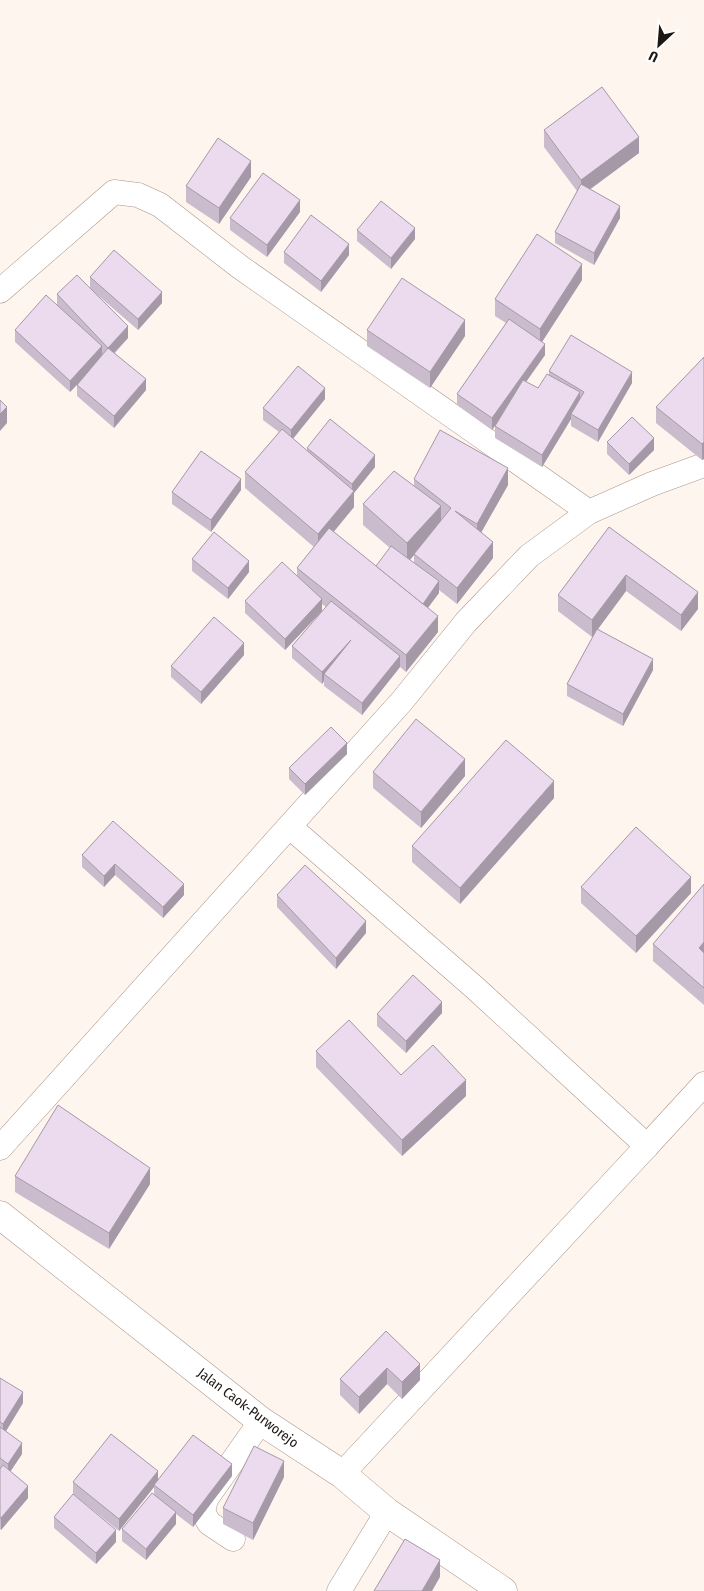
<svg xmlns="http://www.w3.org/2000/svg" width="704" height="1591" viewBox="0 0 704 1591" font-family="'Fira Sans Condensed',sans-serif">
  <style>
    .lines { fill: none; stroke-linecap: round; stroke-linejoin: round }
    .minor-casing { stroke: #ab9589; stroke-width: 25 }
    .tertiary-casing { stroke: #ab9589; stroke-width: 29 }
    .minor { stroke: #fff; stroke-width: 24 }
    .tertiary { stroke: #fff; stroke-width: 28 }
    .wall { fill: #cbbccd; fill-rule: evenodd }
    .shaded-wall { fill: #a599a7 }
    .building { fill: #ecdbee; stroke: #a599a7 }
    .labels { text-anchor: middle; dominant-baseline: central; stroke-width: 4; stroke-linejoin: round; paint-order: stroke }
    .street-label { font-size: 14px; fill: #1f1712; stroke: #fff }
  </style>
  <rect width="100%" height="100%" fill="#fef5ef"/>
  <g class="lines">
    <g class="minor-casing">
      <g id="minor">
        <path d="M0,291L114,192L138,195L160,205L240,267L589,512"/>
        <path d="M290,827L474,987L647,1146L342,1474"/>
        <path d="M647,1146L704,1084"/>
        <path d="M0,1148L402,701L466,622L529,556L589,512L652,484L704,465"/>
        <path d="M233,1539L209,1523L203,1512L206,1499L261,1421"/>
        <path d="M339,1591L387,1512"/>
      </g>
    </g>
    <g class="tertiary-casing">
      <path id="tertiary" d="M0,1215L261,1421L342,1474L387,1512L503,1591"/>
    </g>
    <use href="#minor" class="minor"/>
    <use href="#tertiary" class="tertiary"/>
  </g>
  <g class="wall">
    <path d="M544,130L639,153L590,189L620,218L594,265L555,243V232L577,191L544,147Z"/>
    <path d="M251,177L219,224L186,202V186Z"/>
    <path d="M300,212L267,257L230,230V218Z"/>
    <path d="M357,230L415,239L391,269L357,241Z"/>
    <path d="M284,252L349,255L321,292L284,263Z"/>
    <path d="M90,277L162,303L138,330L93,291L128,338L115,353L146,390L114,428L77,396V385L70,392L15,342V330L57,305V294L90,288Z"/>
    <path d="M582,280L542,342L545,355L526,382L538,388L549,375V371L632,383L598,442L571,426V419L542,467L495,438V426L496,423L492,430L457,405V394L506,323L495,316V299Z"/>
    <path d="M367,330L465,336L430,388L367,346Z"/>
    <path d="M704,357V459L702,460L656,423V407Z"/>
    <path d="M325,399L293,439L307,451V448L375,467L354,493V507L334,532L376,566L390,548L363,525V504L414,486V479L508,485L481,532L493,558L457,604L439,590V593L428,608L438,632L406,672L400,667L362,715L324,686V681L322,684L292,658V646L326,607L322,604V611L285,650L245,613V601L297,576V568L314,547L245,488V472L279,432L263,420V408ZM414,555V563L410,560Z"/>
    <path d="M607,442L654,450L629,475L607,454Z"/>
    <path d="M241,490L211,532L172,504V492Z"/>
    <path d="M609,527L698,609L681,631L626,591L598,629L653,670L623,726L567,696V684L594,634L592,637L558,611V595Z"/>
    <path d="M192,559L249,572L228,599L192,571Z"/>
    <path d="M244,655L201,704L171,677V666Z"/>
    <path d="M347,754L305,795L289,779V768Z"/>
    <path d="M373,772L465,776L421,828L373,788Z"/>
    <path d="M554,798L460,904L412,862V846Z"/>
    <path d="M113,821L184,895L163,918L115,875L104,887L82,867V855Z"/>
    <path d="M704,884V1005L653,961V944Z"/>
    <path d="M581,887L691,893L636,953L581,903Z"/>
    <path d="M277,895L366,933L336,969L277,907Z"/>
    <path d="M442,1013L406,1053L377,1026V1014Z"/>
    <path d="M316,1051L401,1075L466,1096L402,1156L316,1067Z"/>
    <path d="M15,1176L150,1184L109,1249L15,1192Z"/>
    <path d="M386,1331L420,1380L402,1399L387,1384L359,1414L340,1395V1379Z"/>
    <path d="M0,1378L23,1403L6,1431L22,1454L10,1472L28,1498L1,1530L0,1529Z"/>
    <path d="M232,1476L193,1527L176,1514V1524L146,1560L122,1541V1529L154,1494V1487L119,1531L73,1494V1482L158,1481Z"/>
    <path d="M284,1477L253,1540L223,1524V1508Z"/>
    <path d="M54,1517L116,1542L96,1564L54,1528Z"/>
  </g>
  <g class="shaded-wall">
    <path d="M639,137V153L581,196V180Z"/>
    <path d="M251,161V177L219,224V208Z"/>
    <path d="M300,200V212L267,257V245Z"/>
    <path d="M620,206V218L594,265V253Z"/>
    <path d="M415,228V239L391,269V258Z"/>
    <path d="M349,244V255L321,292V281Z"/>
    <path d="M582,264V280L540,345V329Z"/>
    <path d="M162,292V303L138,330V319Z"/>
    <path d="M465,320V336L430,388V372Z"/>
    <path d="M128,326V338L108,359V348Z"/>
    <path d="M545,344V355L492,430V418Z"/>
    <path d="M102,346V358L70,392V381Z"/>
    <path d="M632,372V383L598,442V430Z"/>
    <path d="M146,379V390L114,428V416Z"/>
    <path d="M325,388V399L291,441V430Z"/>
    <path d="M580,392V404L571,414V419L542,467V455Z"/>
    <path d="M7,407V423L0,431V414Z"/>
    <path d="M654,438V450L629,475V464Z"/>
    <path d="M704,442V459L702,460V444Z"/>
    <path d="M375,455V467L354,493V507L318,550V534L352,493V484Z"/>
    <path d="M508,468V485L477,540V524Z"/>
    <path d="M241,479V490L211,532V520Z"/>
    <path d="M441,506V526L414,554V555L407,563V543Z"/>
    <path d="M493,542V558L457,604V588Z"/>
    <path d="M249,561V572L228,599V588Z"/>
    <path d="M626,575V591L592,637V620Z"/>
    <path d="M439,581V593L420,618V607Z"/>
    <path d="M698,592V609L681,631V615Z"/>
    <path d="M322,599V611L285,650V639Z"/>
    <path d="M438,616V632L406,672V655Z"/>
    <path d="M351,640L324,674V681L322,684V672Z"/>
    <path d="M244,643V655L201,704V692Z"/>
    <path d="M400,656V667L362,715V703Z"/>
    <path d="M653,659V670L623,726V714Z"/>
    <path d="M347,743V754L305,795V784Z"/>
    <path d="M465,759V776L421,828V812Z"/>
    <path d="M554,781V798L460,904V888Z"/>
    <path d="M115,864V875L104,887V876Z"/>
    <path d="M691,877V893L636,953V936Z"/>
    <path d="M184,884V895L163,918V907Z"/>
    <path d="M366,921V933L336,969V958Z"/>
    <path d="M704,942V959L699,948Z"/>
    <path d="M442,1002V1013L406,1053V1041Z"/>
    <path d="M466,1080V1096L402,1156V1140Z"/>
    <path d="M150,1168V1184L109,1249V1233Z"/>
    <path d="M420,1364V1380L402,1399V1382Z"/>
    <path d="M387,1368V1384L359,1414V1397Z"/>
    <path d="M23,1392V1403L3,1436V1424Z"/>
    <path d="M22,1443V1454L8,1475V1464Z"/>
    <path d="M284,1461V1477L253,1540V1523Z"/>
    <path d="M232,1464V1476L193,1527V1515Z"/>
    <path d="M158,1471V1483L154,1485V1487L119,1531V1519Z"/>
    <path d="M28,1486V1498L1,1530V1518Z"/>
    <path d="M176,1512V1524L146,1560V1549Z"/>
    <path d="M116,1530V1542L96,1564V1553Z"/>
    <path d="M440,1560V1577L432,1591H422Z"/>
  </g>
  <g class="building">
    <path d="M602,87L639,137L581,180L544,130Z"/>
    <path d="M218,138L251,161L219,208L186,186Z"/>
    <path d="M263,173L300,200L267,245L230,218Z"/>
    <path d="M581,184L620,206L594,253L555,232Z"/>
    <path d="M381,201L415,228L391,258L357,230Z"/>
    <path d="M311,215L349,244L321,281L284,252Z"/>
    <path d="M537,234L582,264L540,329L495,299Z"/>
    <path d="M114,250L162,292L138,319L90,277Z"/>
    <path d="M77,275L128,326L108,348L57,294Z"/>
    <path d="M402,278L465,320L430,372L367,330Z"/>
    <path d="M46,295L102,346L70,381L15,330Z"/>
    <path d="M509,319L545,344L492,418L457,394Z"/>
    <path d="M571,335L632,372L598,430L571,414L584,392L549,371Z"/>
    <path d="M108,348L146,379L114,416L77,385Z"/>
    <path d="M704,357V442L702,444L656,407Z"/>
    <path d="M298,366L325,388L291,430L263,408Z"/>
    <path d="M547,374L580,392L542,455L495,426L523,380L538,388Z"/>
    <path d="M0,400L7,407L0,414Z"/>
    <path d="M632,417L654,438L629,464L607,442Z"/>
    <path d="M330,419L375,455L352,484L307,448Z"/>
    <path d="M282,429L354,491L318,534L245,472Z"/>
    <path d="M440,430L508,468L477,524L455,511L493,542L457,588L414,554L451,508L414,479Z"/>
    <path d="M201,451L241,479L211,520L172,492Z"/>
    <path d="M394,471L441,506L407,543L363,504Z"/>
    <path d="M609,527L698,592L681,615L626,575L592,620L558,595Z"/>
    <path d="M329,528L438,616L406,655L297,568Z"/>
    <path d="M214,532L249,561L228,588L192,559Z"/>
    <path d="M391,546L439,581L423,604L376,566Z"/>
    <path d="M282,562L322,599L285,639L245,601Z"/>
    <path d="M331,601L400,656L362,703L324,674L351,640L322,672L292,646Z"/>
    <path d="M214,617L244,643L201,692L171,666Z"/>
    <path d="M597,629L653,659L623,714L567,684Z"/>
    <path d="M416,719L465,759L421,812L373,772Z"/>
    <path d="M331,727L347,743L305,784L289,768Z"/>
    <path d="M506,740L554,781L460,888L412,846Z"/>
    <path d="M113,821L184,884L163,907L115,864L104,876L82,855Z"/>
    <path d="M636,827L691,877L636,936L581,887Z"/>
    <path d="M305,865L366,921L336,958L277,895Z"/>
    <path d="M704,884V942L699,948L704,953V988L653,944Z"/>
    <path d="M413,975L442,1002L406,1041L377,1014Z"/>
    <path d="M349,1020L401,1075L433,1045L466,1080L402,1140L316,1051Z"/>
    <path d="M58,1105L150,1168L109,1233L15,1176Z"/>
    <path d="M386,1331L420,1364L402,1382L387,1368L359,1397L340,1379Z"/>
    <path d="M0,1378L23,1392L3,1424L0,1422Z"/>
    <path d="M0,1427L22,1443L8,1464L0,1458Z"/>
    <path d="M111,1434L158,1471L119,1519L73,1482Z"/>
    <path d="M193,1435L232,1464L193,1515L154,1485Z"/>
    <path d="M254,1446L284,1461L253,1523L223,1508Z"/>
    <path d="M3,1465L28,1486L1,1518H0V1469Z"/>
    <path d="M152,1493L176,1512L146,1549L122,1529Z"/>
    <path d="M73,1494L116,1530L96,1553L54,1517Z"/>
    <path d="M405,1539L440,1560L422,1591H374Z"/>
  </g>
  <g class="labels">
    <g class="street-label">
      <text transform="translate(248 1408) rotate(37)">Jalan Caok-Purworejo</text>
    </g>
  </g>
  <g transform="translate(659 45) rotate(206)" stroke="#ffffff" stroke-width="4" paint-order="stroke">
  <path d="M0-4L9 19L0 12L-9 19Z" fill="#1f1712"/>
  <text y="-8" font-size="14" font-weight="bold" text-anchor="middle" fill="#1f1712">U</text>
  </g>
</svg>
